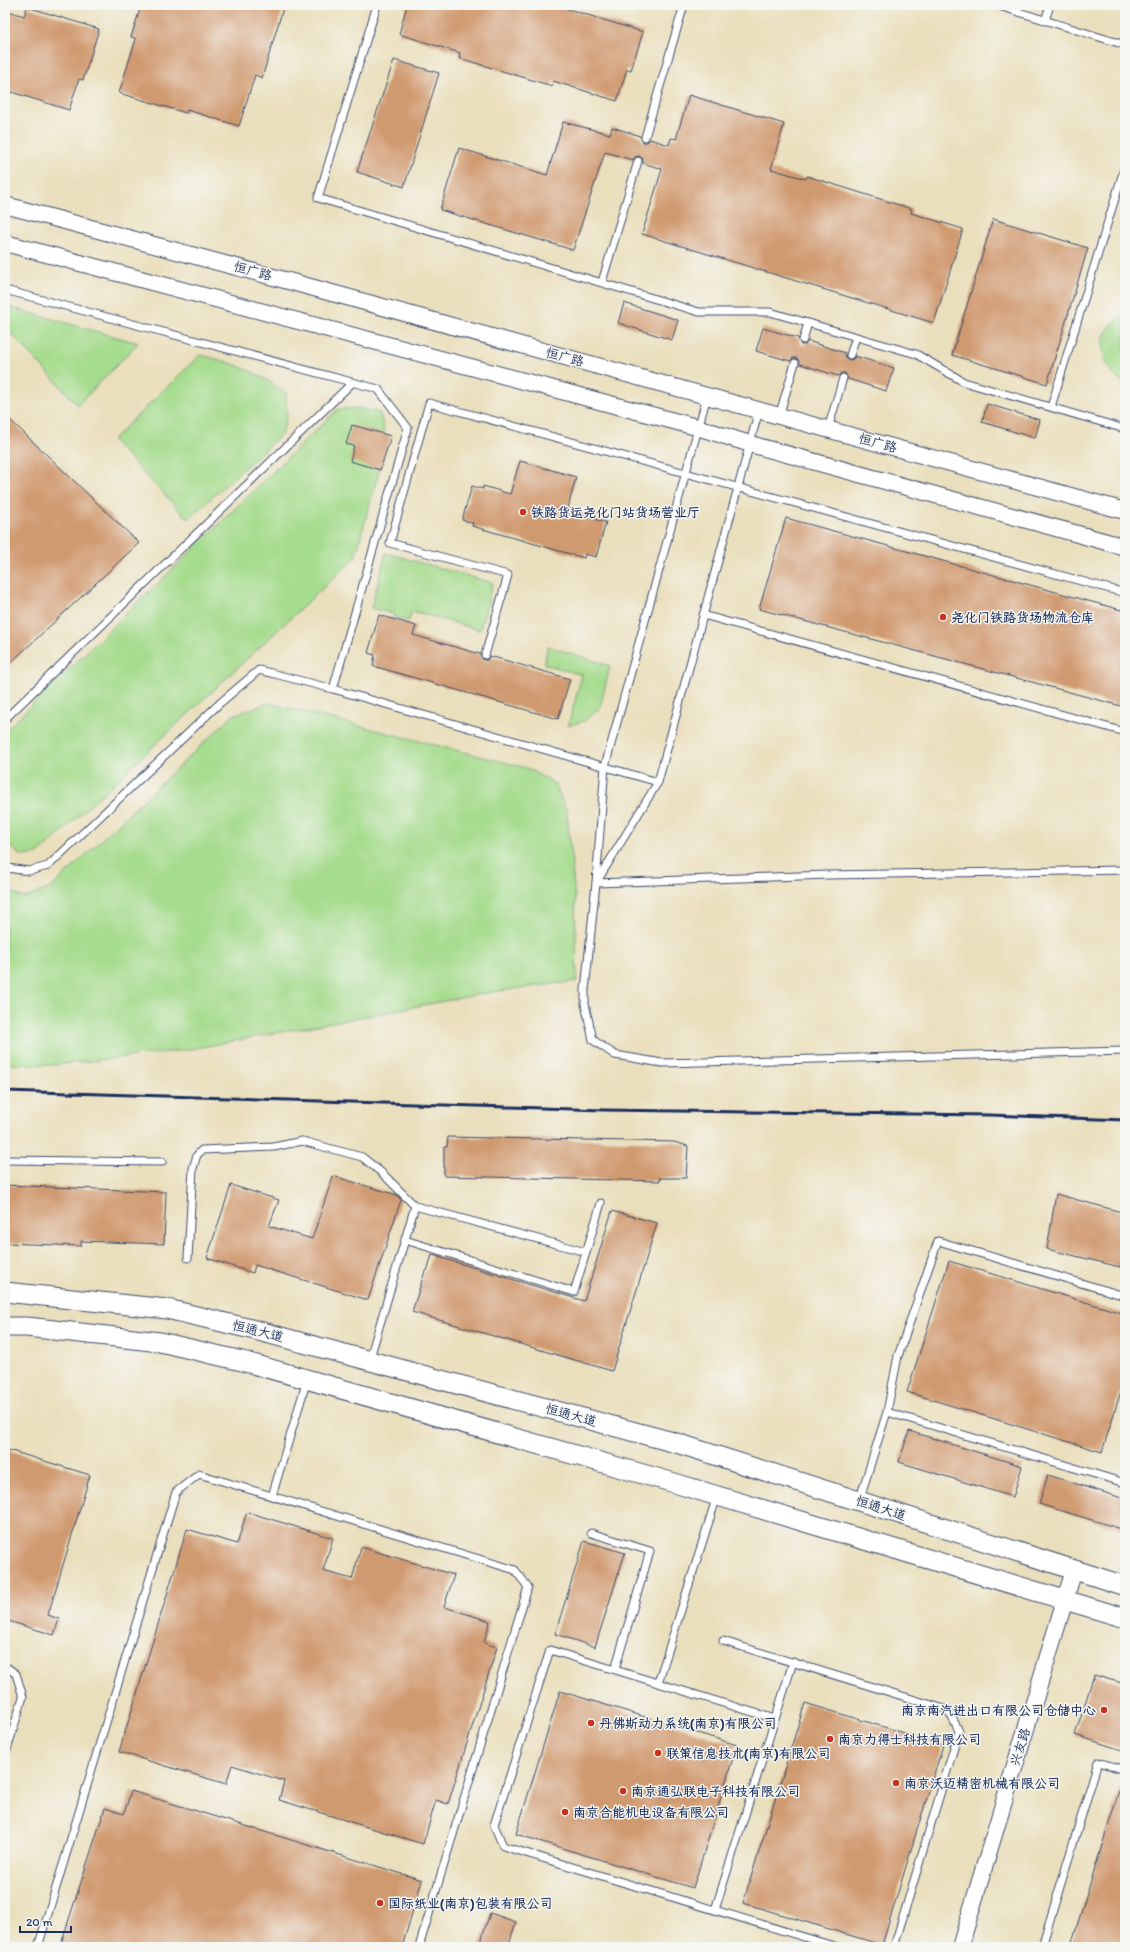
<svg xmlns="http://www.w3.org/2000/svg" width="1130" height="1952" viewBox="0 0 1130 1952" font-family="Itim,'LXGW WenKai TC',sans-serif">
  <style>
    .green { fill: #a6dc8d; stroke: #608676 }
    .building { fill: #d09a70 }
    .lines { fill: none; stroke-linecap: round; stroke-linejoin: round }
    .service-casing { stroke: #3a496c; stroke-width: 9 }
    .tertiary-casing { stroke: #3a496c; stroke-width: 18 }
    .secondary-casing { stroke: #3a496c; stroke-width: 21 }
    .service { stroke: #fff; stroke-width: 7 }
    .tertiary { stroke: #fff; stroke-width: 16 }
    .secondary { stroke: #fff; stroke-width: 19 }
    .rail { stroke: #1b2f5e; stroke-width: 3 }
    .poi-dot { fill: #c8321e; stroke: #f6f6f2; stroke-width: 1.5 }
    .labels { text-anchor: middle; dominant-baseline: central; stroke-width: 3; stroke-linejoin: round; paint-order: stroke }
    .street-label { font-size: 13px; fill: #1b2f5e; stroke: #f6f6f2 }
    .poi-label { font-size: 13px; font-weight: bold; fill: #1b2f5e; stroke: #f6f6f2; text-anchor: start }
  </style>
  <rect width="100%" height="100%" fill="#f6f6f2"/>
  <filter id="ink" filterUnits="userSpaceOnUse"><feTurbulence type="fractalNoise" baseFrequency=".025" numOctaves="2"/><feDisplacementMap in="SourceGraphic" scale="8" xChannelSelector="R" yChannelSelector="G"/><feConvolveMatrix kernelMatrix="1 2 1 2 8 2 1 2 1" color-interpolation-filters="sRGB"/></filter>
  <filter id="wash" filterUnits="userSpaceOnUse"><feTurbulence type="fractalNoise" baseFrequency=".012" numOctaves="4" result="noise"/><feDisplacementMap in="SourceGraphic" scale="16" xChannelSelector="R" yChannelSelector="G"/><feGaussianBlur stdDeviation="0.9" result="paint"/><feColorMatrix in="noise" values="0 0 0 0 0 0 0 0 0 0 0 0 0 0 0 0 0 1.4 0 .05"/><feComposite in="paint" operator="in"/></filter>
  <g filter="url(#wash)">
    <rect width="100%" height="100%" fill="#eadfbc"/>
    <g class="green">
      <path d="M5,306L138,343L78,405L5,327Z"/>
      <path d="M1125,316V383C1098,369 1093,328 1125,316Z"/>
      <path d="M200,355C234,362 259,373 286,393L287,416L281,435L188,519L112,440Z"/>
      <path d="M360,408L380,413L387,442L355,558L38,854L22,856L5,843V731L338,409Z"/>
      <path d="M386,553L493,583L480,630L412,611L409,621L393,617L394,614L371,608Z"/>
      <path d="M548,646L610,666L600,708L584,721L568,726L582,675L544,664Z"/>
      <path d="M268,703L527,768L555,784L567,812L575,898L577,981L492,992L186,1050L55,1065L5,1064V889L24,898L51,888L233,715Z"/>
    </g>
    <g id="blocks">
      <g class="building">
        <path d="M149,5H284L262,78L255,75L239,126L187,110L186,113L119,93L136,39L131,37L141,6L148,8Z"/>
        <path d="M407,5H555L643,32L631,70L627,69L617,101L553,81L552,86L459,58L460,53L399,34Z"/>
        <path d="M27,7L99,29L83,80L79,79L69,110L5,90V10L24,16Z"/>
        <path d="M394,60L439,73L404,187L357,172Z"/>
        <path d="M689,95L784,124L771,169L806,179L807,176L912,209L911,213L963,229L934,323L642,234L662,169L643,163V159L639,156L635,157L633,160L605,152L573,250L440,210L459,148L547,175L563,122L610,134L612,127L640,136L643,142H647L650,139L669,145L671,138L676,139Z"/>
        <path d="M993,219L1088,248L1047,384L952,355Z"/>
        <path d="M624,303L678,320L672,340L618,323Z"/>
        <path d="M763,328L798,338L801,345H805L808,341L845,353V356L849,360L853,359L855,356L894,368L886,391L848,379L845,373H841L838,376L800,364L797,358H793L790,361L756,351Z"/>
        <path d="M987,404L1040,420L1035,438L982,422Z"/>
        <path d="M5,415L139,543L5,668Z"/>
        <path d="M352,425L391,436L380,470L350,461L354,446L346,444Z"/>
        <path d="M520,461L576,477L568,508L596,516L595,519L606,522L596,557L585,554L584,558L472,526L473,523L462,520L472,486L483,489V486L510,494Z"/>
        <path d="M786,518L1125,611V707L759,609Z"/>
        <path d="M379,615L416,626L413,635L480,654L483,660H487L490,656L570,679L558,719L373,666L375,655L368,653Z"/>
        <path d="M448,1137L674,1142L688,1146L686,1178H659L660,1181L444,1176V1147H447Z"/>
        <path d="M333,1176L397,1195L401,1200L368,1300L255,1265L253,1273L207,1258L231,1185L279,1200L269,1226L312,1239Z"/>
        <path d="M5,1185L166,1192L164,1244L81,1241V1246L5,1243Z"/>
        <path d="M1056,1194L1125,1213V1242L1120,1267L1047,1249Z"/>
        <path d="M612,1211L657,1223L612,1371L412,1312L425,1271H427L432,1255L584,1301Z"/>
        <path d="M949,1261L1125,1314V1378L1102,1452L907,1392Z"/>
        <path d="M909,1431L1022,1466L1013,1497L899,1462Z"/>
        <path d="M5,1449L90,1475L48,1615L59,1619L54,1635L5,1620Z"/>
        <path d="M1048,1475L1125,1499V1530L1039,1504Z"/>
        <path d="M247,1512L333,1538L323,1571L352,1579L361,1547L454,1575L444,1607L490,1621L484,1643L497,1647L448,1804L436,1800L423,1844L279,1800L284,1781L232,1765L226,1784L119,1752L187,1529L237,1544Z"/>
        <path d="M584,1541L625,1553L595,1647L555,1634Z"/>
        <path d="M1094,1675L1125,1684V1751L1075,1735Z"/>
        <path d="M560,1691L737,1745L693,1888L516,1834Z"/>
        <path d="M805,1703L943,1745L882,1945L743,1903Z"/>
        <path d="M1122,1781L1125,1782V1947H1078L1071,1945Z"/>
        <path d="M131,1791L422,1880L402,1947H60L105,1808L124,1814Z"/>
        <path d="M490,1913L516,1922L508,1947H479Z"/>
      </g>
    </g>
  </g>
  <g filter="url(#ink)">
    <use href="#blocks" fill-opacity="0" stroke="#3a496c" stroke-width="1"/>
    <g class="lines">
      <g class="service-casing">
        <g id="service">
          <path d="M377,5L318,198L699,312H770L808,323L916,354L964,382L1125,429"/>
          <path d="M996,5L1125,45"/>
          <path d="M1045,21L1050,5"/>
          <path d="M645,137L684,5"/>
          <path d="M602,282L638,161"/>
          <path d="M5,290L378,389L408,428L333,689"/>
          <path d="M803,340L808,323"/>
          <path d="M850,355L856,337"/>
          <path d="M707,396L605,766L596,883L828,875L1125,870"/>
          <path d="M1051,407L1125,166"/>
          <path d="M759,410L658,782L596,883L585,990V1004L593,1040L615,1055L662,1063L1125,1051"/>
          <path d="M779,416L795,363"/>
          <path d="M828,429L843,378"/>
          <path d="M703,615L1125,732"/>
          <path d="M485,655L508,575L390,543L429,403L1125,593"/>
          <path d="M5,719L352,383"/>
          <path d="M5,866L7,868L29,871L48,866L220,703L259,670L333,689L658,782"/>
          <path d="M5,1160L162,1162"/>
          <path d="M405,1240L574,1292L601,1203"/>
          <path d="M188,1258L193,1168L197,1155L202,1150L274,1147L302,1141L362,1157L382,1173L415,1206L586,1252"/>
          <path d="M369,1361L415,1206"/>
          <path d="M887,1412L1125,1483"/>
          <path d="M272,1496L307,1380"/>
          <path d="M859,1501L887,1412L898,1356L938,1241L1125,1296"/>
          <path d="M591,1533L650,1551L615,1669"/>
          <path d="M723,1641L948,1710L959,1731L894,1947"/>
          <path d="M5,1666L16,1674L23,1697L5,1756"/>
          <path d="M658,1683L717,1496"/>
          <path d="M775,1719L550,1650L494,1825L503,1846L837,1947"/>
          <path d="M715,1910L793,1662"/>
          <path d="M38,1947L176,1492L199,1474L515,1570L528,1587L419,1947"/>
          <path d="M1045,1947L1042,1946L1098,1762L1125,1770"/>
        </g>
      </g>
      <g class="tertiary-casing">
        <g id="tertiary">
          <path d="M5,205L292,282L1125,511"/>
          <path d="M5,243L700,428L750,444L1125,547"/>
          <path d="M960,1947L1074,1570"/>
        </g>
      </g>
      <g class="secondary-casing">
        <g id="secondary">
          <path d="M5,1292L167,1309L251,1329L680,1444L1125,1586"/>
          <path d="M5,1327H27L160,1342L242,1361L671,1482L1125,1618"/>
        </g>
      </g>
      <use href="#service" class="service"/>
      <use href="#tertiary" class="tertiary"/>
      <use href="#secondary" class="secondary"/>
      <path class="rail" d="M5,1091L604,1110L990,1115L1125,1120"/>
    </g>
  </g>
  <g class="poi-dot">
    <circle cx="523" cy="512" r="4"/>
    <circle cx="943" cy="617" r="4"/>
    <circle cx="1104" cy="1710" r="4"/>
    <circle cx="591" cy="1723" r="4"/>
    <circle cx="830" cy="1739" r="4"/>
    <circle cx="658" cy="1753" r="4"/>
    <circle cx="896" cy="1783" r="4"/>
    <circle cx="623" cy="1791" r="4"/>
    <circle cx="565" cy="1812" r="4"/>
    <circle cx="380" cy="1903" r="4"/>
  </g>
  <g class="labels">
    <g class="street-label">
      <text transform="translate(253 271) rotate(15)">恒广路</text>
      <text transform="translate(565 357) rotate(15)">恒广路</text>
      <text transform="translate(878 443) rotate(15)">恒广路</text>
      <text transform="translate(258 1331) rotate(14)">恒通大道</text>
      <text transform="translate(571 1415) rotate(15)">恒通大道</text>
      <text transform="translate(881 1508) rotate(18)">恒通大道</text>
      <text transform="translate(1020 1747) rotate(-73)">兴友路</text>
    </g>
    <g class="poi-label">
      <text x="531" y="512">铁路货运尧化门站货场营业厅</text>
      <text x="951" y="617">尧化门铁路货场物流仓库</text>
      <text x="1096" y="1710" text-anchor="end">南京南汽进出口有限公司仓储中心</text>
      <text x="599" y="1723">丹佛斯动力系统(南京)有限公司</text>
      <text x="838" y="1739">南京力得士科技有限公司</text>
      <text x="666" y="1753">联策信息技术(南京)有限公司</text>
      <text x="904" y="1783">南京沃迈精密机械有限公司</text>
      <text x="631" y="1791">南京通弘联电子科技有限公司</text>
      <text x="573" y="1812">南京合能机电设备有限公司</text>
      <text x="388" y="1903">国际纸业(南京)包装有限公司</text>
    </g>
  </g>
  <rect width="1130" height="1952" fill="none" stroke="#f6f6f2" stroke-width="20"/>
  <path d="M20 1926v6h51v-6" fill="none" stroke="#1b2f5e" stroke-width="2"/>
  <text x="26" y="1926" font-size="12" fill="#1b2f5e" stroke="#f6f6f2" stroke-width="3" paint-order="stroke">20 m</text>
</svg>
